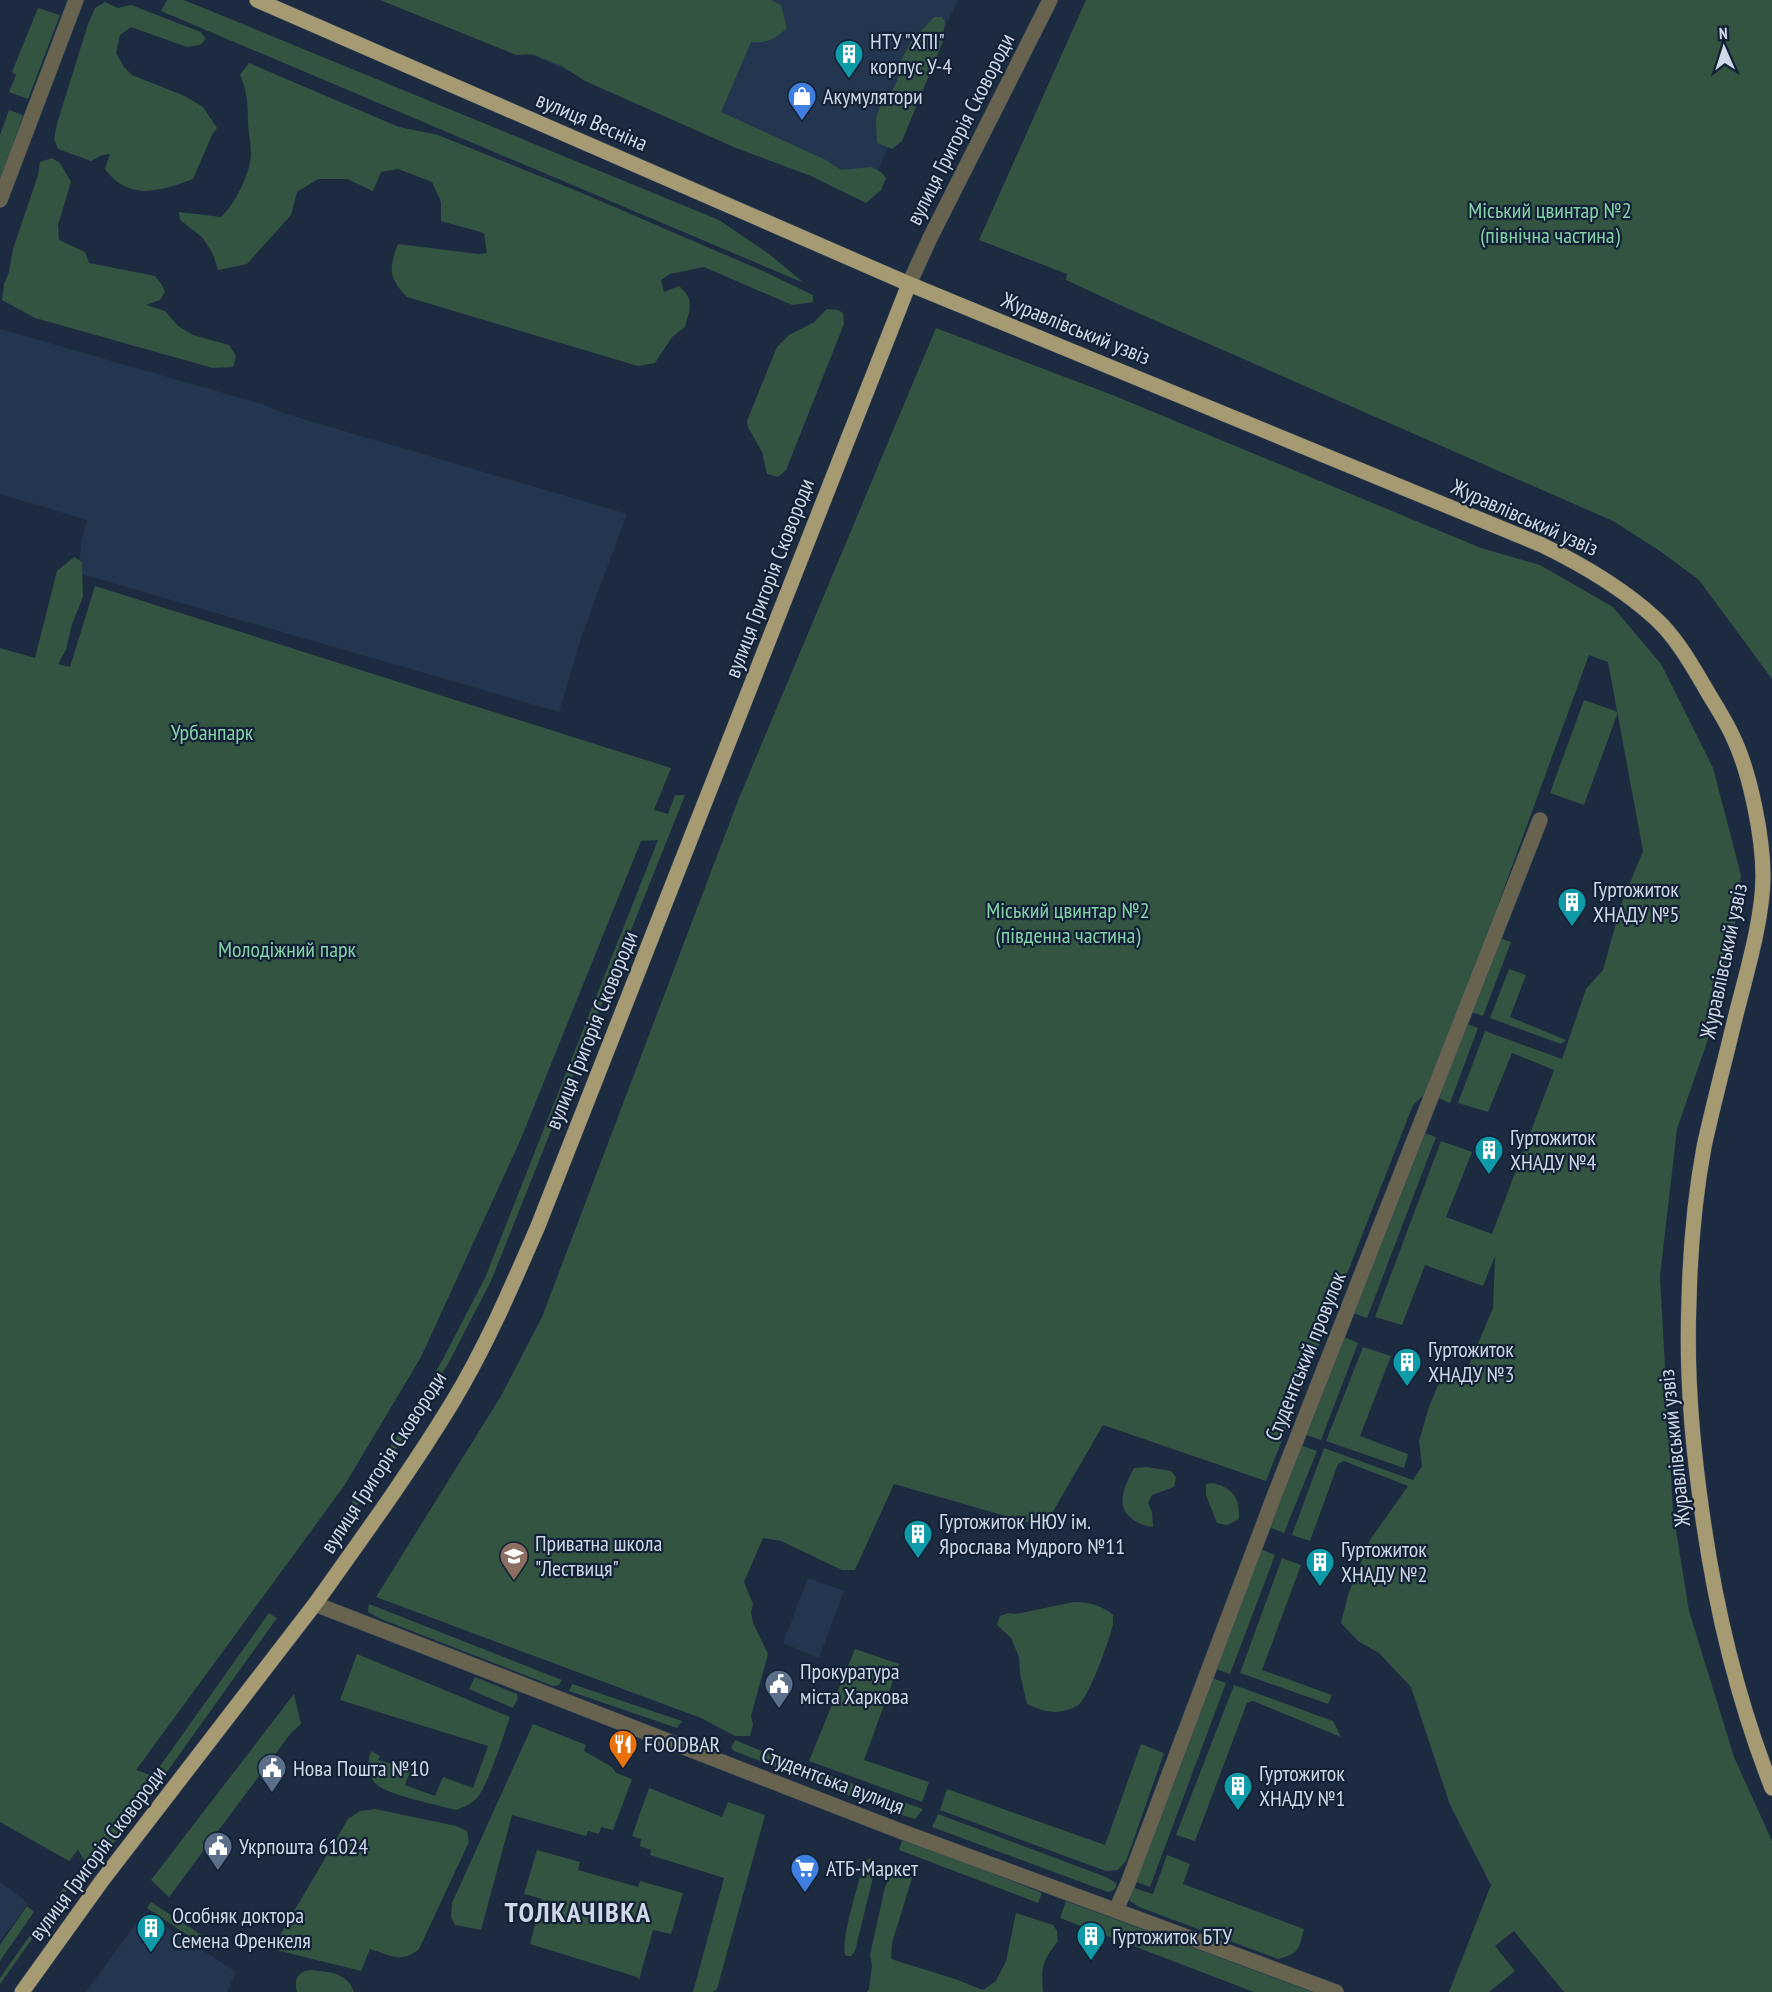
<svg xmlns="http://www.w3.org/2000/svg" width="1772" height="1992" viewBox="0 0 1772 1992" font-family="'PT Sans Narrow',sans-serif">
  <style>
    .built { fill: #243550 }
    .green { fill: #325441 }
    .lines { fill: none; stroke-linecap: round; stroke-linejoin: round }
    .minor-casing { stroke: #39475c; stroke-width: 16 }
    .major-casing { stroke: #39475c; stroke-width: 16 }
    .minor { stroke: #68634f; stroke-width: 15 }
    .major { stroke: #a69a72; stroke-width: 15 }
    .labels { text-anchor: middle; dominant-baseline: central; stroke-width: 4.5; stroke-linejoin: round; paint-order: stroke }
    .poi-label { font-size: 22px; fill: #cfd8e7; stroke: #132136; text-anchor: start }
    .street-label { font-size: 22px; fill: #cfd8e7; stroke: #132136 }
    .park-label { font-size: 22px; fill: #87d2a7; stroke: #132136 }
    .district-label { font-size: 28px; font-weight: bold; letter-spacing: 1.5px; fill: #cfd8e7; stroke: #132136 }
  </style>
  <rect width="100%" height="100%" fill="#1d2b41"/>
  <g class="built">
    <path d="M404,0H958L864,199Z"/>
    <path d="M0,329L262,404L286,414L627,514L582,635L559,712L78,573L82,538L87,520L0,494Z"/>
    <path d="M808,1578L844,1591L819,1658L783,1643Z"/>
    <path d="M0,1882L28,1903L0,1942Z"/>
    <path d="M144,1912L236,1972L227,1992H86Z"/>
  </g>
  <g class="green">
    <path d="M167,0H184L719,220L769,254L804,283L161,11Z"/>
    <path d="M380,0H771L781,5L787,28C775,39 767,44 751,42L721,112L824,159L841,170L871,167L881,172L886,178L881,190L866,203L811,176L736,148L585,81L562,66L532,54L516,55Z"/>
    <path d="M1086,0H1772V679L1699,580L1660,551L1613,521L1120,305L1066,280L1067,274L979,240Z"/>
    <path d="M105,2L118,8L131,5L201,32L206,39L200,45L187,47L131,27L120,35L116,53L124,67L132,75L185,96L203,107L217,128L212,135L193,179C160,191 129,202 105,169L110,154L102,155L91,161L58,149L54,139L57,124L88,24L95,8Z"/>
    <path d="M38,8L60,15L28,99L9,92L16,75L12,72Z"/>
    <path d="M934,17H942L945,21L942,44L902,141L892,149L877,143L876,119L882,100L891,93L897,81L901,60L911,42Z"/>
    <path d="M249,63L399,127L438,135L582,193L765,272L813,295V302L792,305L704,267L670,274L661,280L664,292L679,286C695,300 690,309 685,327L672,337L655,363L638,366L407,297C388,278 389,268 398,244L478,254L487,253L484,233L441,221V202L432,182L398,169L381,172L373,191L347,179H318L297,192L291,215L247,264L218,270L213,254L202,237L180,220L179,212L221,217C234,206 251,172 251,154C251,143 248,132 248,121C248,104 247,91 240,75Z"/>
    <path d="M9,110L23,115L0,184V135Z"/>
    <path d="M52,158L60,163L71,182L58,225L59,240L85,252L89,263L155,276L162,285L165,292L160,300L146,305L165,311L178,326L193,335L229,345L236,356L233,367L213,368L35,318L2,300L4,284L9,272L13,249L38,175L40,162Z"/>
    <path d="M827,309L838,310L843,313L844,324L786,470L778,477L767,474L762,452L748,427L747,421L777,347L789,335L813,323Z"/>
    <path d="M936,328L1115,396L1481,548L1540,565L1613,607L1661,664L1713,768L1741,875L1728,981L1677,1129L1660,1276L1673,1512L1689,1611L1734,1757L1772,1841V1992H1564L1514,1931L1495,1946L1515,1971L1489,1992H1449L1491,1885L1450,1805L1411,1687L1379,1653L1358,1641L1341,1623L1348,1595L1370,1540L1408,1486L1344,1461L1338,1464L1310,1541L1292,1535L1324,1448L1413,1480L1422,1466L1419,1441L1429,1407L1439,1383L1463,1379L1493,1308L1495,1256L1483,1286L1425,1265L1402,1325L1375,1317L1441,1141L1472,1152L1446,1217L1492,1234L1554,1070L1512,1053L1488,1112L1458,1103L1485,1031L1562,1059L1586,989L1603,970L1621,905L1643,851L1608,662L1589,655L1431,1089L1413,1105L1266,1481L1103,1425L1044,1527L894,1484L855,1570H842L781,1541L763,1538L744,1582L753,1604L751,1613L753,1623L768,1654L751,1716L753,1725L750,1736H735L701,1718L376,1597L501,1396L542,1317L739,798Z"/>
    <path d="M74,557L82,562L83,597L72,624L66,650L58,664L70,667L95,586L671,768L654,810L668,814L675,795H685L491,1281L449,1362L410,1427L375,1483L343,1524L339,1519L369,1479L405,1424L443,1359L485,1278L658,840L641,841L520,1141L421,1357L344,1486L136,1770L153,1776L269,1613L277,1618L129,1825L103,1856L87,1865L78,1850L69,1861L0,1822V648L35,658L57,571Z"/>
    <path d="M1584,700L1618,712L1584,805L1550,793Z"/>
    <path d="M1497,937L1511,942L1483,1016L1469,1011Z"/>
    <path d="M1509,969L1526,975L1510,1017L1566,1040L1561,1044L1490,1018Z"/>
    <path d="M1464,1023L1478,1028L1450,1103L1436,1097Z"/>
    <path d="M1422,1132L1436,1137L1367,1318L1353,1313Z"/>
    <path d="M1342,1336L1358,1343L1321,1440L1304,1434Z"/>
    <path d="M1363,1347L1391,1356L1360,1436L1408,1454L1404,1468L1326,1441Z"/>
    <path d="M1300,1445L1317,1451L1284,1533L1267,1526Z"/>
    <path d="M1147,1467L1171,1471L1176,1477L1174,1487L1152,1495L1148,1503L1152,1512L1153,1527C1144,1526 1137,1523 1130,1517C1115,1504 1126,1484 1134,1468Z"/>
    <path d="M1213,1483C1234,1489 1239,1497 1239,1519L1227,1525L1217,1523L1206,1495V1484Z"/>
    <path d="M1258,1548L1275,1555L1230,1674L1213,1668Z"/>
    <path d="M1282,1558L1301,1565L1262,1670L1332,1695L1328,1704L1240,1673Z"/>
    <path d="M1074,1602C1089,1602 1101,1605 1113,1615V1625C1109,1640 1089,1699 1077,1706C1058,1716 1044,1712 1027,1704L1020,1674L1019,1657L1011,1638L997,1625L1000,1616L1008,1613L1016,1614Z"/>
    <path d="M369,1604L562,1680L559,1685L553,1686L381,1619L368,1612Z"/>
    <path d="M855,1649L899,1664L864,1760L929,1782L922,1802L809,1761Z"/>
    <path d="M357,1654L510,1717C503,1737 489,1783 477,1798C471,1804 464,1807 456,1810C439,1805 385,1795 375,1783C366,1773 368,1761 371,1751L380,1756L378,1760L411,1769L405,1785L435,1796L443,1777L473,1788L488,1746L340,1700Z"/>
    <path d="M475,1677L517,1694L518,1698L513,1708L469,1689Z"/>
    <path d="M1209,1677L1226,1683L1150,1887L1133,1881Z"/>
    <path d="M572,1684L682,1721L677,1728L569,1691Z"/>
    <path d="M1234,1685L1333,1721L1341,1737L1253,1701L1247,1703L1195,1841L1176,1835Z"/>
    <path d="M294,1694L301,1724L291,1733L169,1897L151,1880Z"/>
    <path d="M533,1724L586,1745L584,1751L612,1767L616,1773L632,1779L613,1830L601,1827L599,1834L588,1831L586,1836L512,1815L481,1930L455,1925L451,1917L452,1903Z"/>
    <path d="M735,1740L791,1763L787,1771L734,1751L731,1748Z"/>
    <path d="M1141,1744L1164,1753L1126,1861L1118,1870L1106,1871L940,1810L947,1789L1105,1845Z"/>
    <path d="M807,1767L923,1809L915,1819L905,1816L809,1781L803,1778Z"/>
    <path d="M649,1788L722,1817L728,1802L765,1815L717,1989L713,1992H693L724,1878L650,1855L651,1850L640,1846L641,1839L632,1836Z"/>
    <path d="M375,1809L456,1826L467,1831L469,1842L419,1949C401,1964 391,1955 370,1949L361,1971L272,1949L348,1819L360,1811Z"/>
    <path d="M938,1814L1106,1877L1116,1883C1117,1889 1113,1891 1108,1892L932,1827Z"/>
    <path d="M905,1839L1042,1893L1038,1903L899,1850L902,1841Z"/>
    <path d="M537,1850L580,1862L578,1870L638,1887L640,1881L683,1893L671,1934L653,1930L639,1980L637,1977L530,1944L542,1899L524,1894Z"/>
    <path d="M1167,1855L1190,1864L1183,1884L1304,1929C1299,1949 1299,1954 1278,1959L1139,1907L1130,1901L1128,1896L1131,1887L1153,1894Z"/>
    <path d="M870,1858L874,1860L876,1865L855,1951L851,1956H846C839,1944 860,1879 864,1862Z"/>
    <path d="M895,1866L903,1867L912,1878L892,1943L891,1959L955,1979L983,1990L996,1981L1006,1961L1016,1913L1053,1925L1057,1931L1058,1941C1042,1961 1041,1967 1043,1992H867L869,1989L872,1966L870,1955L885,1887Z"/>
    <path d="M69,1880L72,1883L0,1984V1978Z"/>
    <path d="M1066,1901L1313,1992H1254L1060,1918Z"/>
    <path d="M151,1902L203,1936L199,1943L147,1908Z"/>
    <path d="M27,1906L34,1912L0,1961V1945Z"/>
    <path d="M310,1970C328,1972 348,1972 354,1992H297C294,1980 297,1972 310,1970Z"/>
  </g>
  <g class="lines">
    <g class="minor-casing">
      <g id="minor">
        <path d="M0,200L76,0"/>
        <path d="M909,284L930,238L1050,0"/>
        <path d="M315,1604L900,1831L1336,1992"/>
        <path d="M1116,1910L1128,1883L1275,1494L1540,820"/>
      </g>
    </g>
    <g class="major-casing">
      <g id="major">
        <path d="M257,0L909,284L1542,545C1583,565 1621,587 1655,618C1675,636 1690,662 1703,684C1713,702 1725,719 1733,737C1750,772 1763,837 1763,876C1763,924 1742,987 1731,1035C1722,1072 1712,1110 1704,1147C1695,1196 1690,1253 1689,1302C1686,1373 1692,1443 1702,1512C1715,1606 1737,1699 1772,1788"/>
        <path d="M22,1992L101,1882L315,1604C362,1538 410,1472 452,1403C486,1347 512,1286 538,1226L909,284"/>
      </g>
    </g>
    <use href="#minor" class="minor"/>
    <use href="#major" class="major"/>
  </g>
  <defs>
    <g id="building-pin" transform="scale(1.5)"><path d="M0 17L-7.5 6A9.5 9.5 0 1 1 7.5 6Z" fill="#0f9aa8" stroke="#132136"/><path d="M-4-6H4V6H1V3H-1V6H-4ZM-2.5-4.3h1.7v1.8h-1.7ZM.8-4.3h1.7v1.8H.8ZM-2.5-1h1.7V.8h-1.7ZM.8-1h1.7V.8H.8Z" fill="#fff"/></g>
    <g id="shop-pin" transform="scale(1.5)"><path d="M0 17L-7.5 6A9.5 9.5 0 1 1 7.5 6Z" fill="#3f7fe0" stroke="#132136"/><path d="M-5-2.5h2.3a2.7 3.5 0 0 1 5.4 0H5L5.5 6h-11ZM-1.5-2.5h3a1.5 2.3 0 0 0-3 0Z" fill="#fff"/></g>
    <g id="school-pin" transform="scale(1.5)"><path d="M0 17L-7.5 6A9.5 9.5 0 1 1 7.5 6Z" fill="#8d6e63" stroke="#132136"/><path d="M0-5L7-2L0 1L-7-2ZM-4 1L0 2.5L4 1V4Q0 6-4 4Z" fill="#fff"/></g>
    <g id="civic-pin" transform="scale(1.5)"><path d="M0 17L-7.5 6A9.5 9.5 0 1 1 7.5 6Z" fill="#5c6f8a" stroke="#132136"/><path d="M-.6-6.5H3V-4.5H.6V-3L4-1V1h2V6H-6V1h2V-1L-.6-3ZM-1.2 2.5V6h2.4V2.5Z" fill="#fff"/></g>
    <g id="restaurant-pin" transform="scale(1.5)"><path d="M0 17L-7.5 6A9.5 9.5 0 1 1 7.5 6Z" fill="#e8710a" stroke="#132136"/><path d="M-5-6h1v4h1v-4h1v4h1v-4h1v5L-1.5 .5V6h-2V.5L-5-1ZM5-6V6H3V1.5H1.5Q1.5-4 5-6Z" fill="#fff"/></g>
    <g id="supermarket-pin" transform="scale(1.5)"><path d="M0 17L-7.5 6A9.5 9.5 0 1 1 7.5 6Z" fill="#3f7fe0" stroke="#132136"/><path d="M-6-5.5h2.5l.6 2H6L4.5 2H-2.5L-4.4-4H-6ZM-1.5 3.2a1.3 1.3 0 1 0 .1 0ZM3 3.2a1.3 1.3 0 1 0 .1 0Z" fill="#fff"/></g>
  </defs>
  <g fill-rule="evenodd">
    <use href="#building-pin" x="849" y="54"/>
    <use href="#shop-pin" x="802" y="96"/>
    <use href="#building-pin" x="1572" y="902"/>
    <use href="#building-pin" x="1489" y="1150"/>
    <use href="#building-pin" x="1407" y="1362"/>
    <use href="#building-pin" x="918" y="1534"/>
    <use href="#school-pin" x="514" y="1556"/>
    <use href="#building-pin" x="1320" y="1562"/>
    <use href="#civic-pin" x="779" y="1684"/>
    <use href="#restaurant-pin" x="623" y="1744"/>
    <use href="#civic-pin" x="272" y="1768"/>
    <use href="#building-pin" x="1238" y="1786"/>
    <use href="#civic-pin" x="218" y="1846"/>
    <use href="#supermarket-pin" x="805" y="1868"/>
    <use href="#building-pin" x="151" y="1928"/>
    <use href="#building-pin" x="1091" y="1936"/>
  </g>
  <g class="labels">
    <g class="poi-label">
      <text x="870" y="41">НТУ "ХПІ"<tspan x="870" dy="25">корпус У-4</tspan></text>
      <text x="823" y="96">Акумулятори</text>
      <text x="1593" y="889">Гуртожиток<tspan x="1593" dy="25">ХНАДУ №5</tspan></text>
      <text x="1510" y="1137">Гуртожиток<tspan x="1510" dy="25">ХНАДУ №4</tspan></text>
      <text x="1428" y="1349">Гуртожиток<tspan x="1428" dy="25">ХНАДУ №3</tspan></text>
      <text x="939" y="1521">Гуртожиток НЮУ ім.<tspan x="939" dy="25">Ярослава Мудрого №11</tspan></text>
      <text x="535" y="1543">Приватна школа<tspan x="535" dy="25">"Лествиця"</tspan></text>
      <text x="1341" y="1549">Гуртожиток<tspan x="1341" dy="25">ХНАДУ №2</tspan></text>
      <text x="800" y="1671">Прокуратура<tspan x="800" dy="25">міста Харкова</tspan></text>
      <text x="644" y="1744">FOODBAR</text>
      <text x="293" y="1768">Нова Пошта №10</text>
      <text x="1259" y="1773">Гуртожиток<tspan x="1259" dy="25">ХНАДУ №1</tspan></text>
      <text x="239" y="1846">Укрпошта 61024</text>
      <text x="826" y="1868">АТБ-Маркет</text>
      <text x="172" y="1915">Особняк доктора<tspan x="172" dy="25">Семена Френкеля</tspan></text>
      <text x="1112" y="1936">Гуртожиток БТУ</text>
    </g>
    <g class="street-label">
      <text transform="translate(592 121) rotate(23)">вулиця Весніна</text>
      <text transform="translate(960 129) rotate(-63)">вулиця Григорія Сковороди</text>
      <text transform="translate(1076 328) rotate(22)">Журавлівський узвіз</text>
      <text transform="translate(1525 517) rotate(24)">Журавлівський узвіз</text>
      <text transform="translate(769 578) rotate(-69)">вулиця Григорія Сковороди</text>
      <text transform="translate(1723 961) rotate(-78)">Журавлівський узвіз</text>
      <text transform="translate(591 1030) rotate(-68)">вулиця Григорія Сковороди</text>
      <text transform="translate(1305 1356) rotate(-68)">Студентський провулок</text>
      <text transform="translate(1674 1448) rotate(-96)">Журавлівський узвіз</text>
      <text transform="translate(383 1462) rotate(-57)">вулиця Григорія Сковороди</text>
      <text transform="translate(833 1780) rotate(21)">Студентська вулиця</text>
      <text transform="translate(97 1853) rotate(-53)">вулиця Григорія Сковороди</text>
    </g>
    <g class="park-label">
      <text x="1550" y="210">Міський цвинтар №2<tspan x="1550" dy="25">(північна частина)</tspan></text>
      <text x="212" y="732">Урбанпарк</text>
      <text x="1068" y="910">Міський цвинтар №2<tspan x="1068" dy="25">(південна частина)</tspan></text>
      <text x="287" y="949">Молодіжний парк</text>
    </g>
    <g class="district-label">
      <text x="578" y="1911">ТОЛКАЧІВКА</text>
    </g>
  </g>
  <g transform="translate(1724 48) rotate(357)" stroke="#132136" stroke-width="4.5" paint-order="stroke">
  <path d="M0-4.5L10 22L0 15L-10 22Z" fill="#cfd8e7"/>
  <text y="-9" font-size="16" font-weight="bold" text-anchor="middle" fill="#cfd8e7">N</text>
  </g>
</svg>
